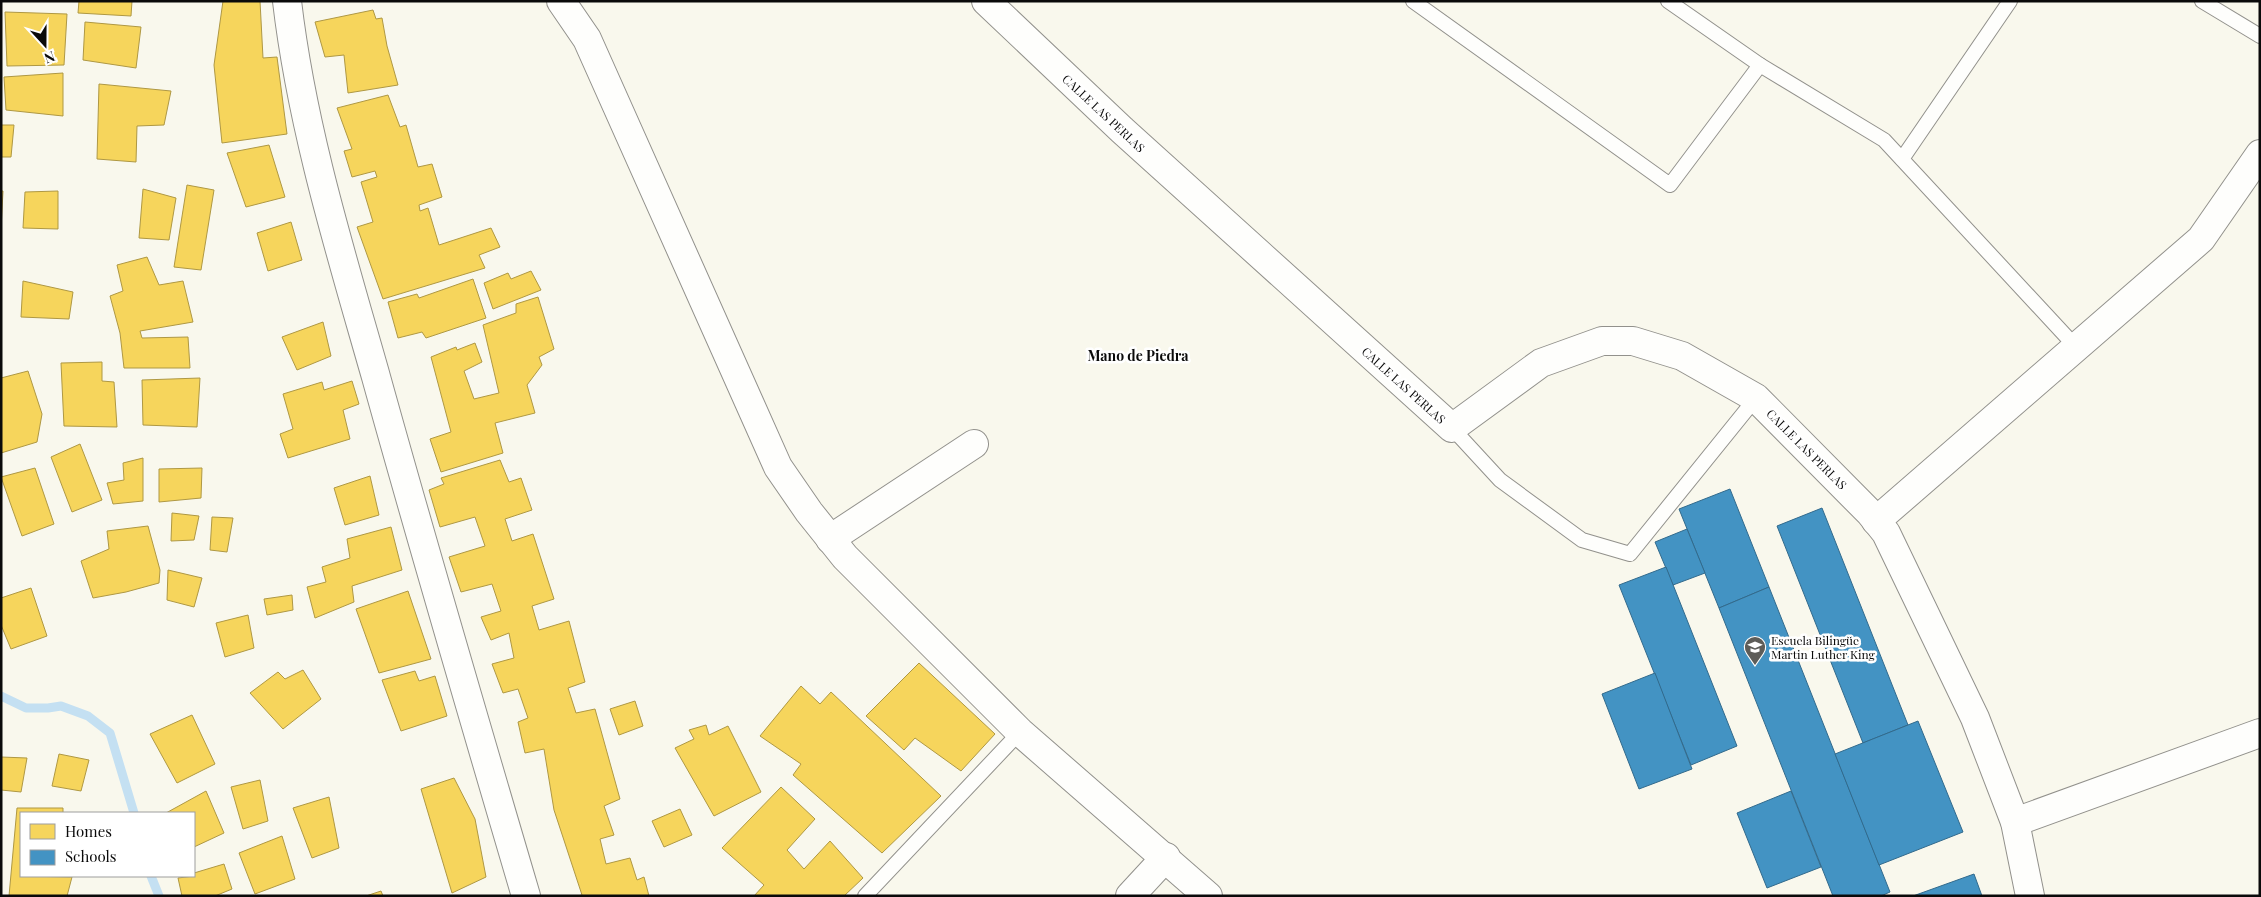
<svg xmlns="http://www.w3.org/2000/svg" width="2261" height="897" viewBox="0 0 2261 897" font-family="'Playfair Display',serif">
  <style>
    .homes { fill: #f6d55c; stroke: #af9843 }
    .schools { fill: #4393c3; stroke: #326a8c }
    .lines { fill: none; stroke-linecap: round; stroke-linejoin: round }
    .stream { stroke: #c4e0f2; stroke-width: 9 }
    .lane-casing { stroke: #92918c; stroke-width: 16 }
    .street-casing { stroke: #92918c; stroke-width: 30 }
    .lane { stroke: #fefefc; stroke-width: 14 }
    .street { stroke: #fefefc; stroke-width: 28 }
    .labels { text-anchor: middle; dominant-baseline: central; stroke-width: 5; stroke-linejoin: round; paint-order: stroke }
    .street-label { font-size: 12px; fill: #0a0a0a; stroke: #fff }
    .poi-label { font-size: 12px; fill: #0a0a0a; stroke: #fff; text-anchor: start }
    .neighbourhood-label { font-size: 14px; font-weight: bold; fill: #0a0a0a; stroke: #fff }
  </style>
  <rect width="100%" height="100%" fill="#f9f8ed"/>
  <g class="homes">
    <path d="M79,1H132L131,16L78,13Z"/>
    <path d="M223,1H260L263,58L277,57L287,134L222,143L214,65Z"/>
    <path d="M373,10L376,19L382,18L387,46L398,85L348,93L344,55L325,57L315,22Z"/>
    <path d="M5,12L67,14L64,65L7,66Z"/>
    <path d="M85,22L141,27L136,68L83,60Z"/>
    <path d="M63,73V116L6,110L4,77Z"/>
    <path d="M99,84L171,91L164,125L137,126L136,162L97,159Z"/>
    <path d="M388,95L400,127L406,125L418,167L432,164L442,197L419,205L420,211L428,208L439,245L491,228L500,247L479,255L485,268L383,299L357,227L373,222L361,182L377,177L375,171L352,177L344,151L352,149L337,108Z"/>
    <path d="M1,125H14L11,157H1Z"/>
    <path d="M269,145L285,197L246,207L227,153Z"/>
    <path d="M187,185L214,190L201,270L174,267Z"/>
    <path d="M143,189L176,198L169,240L139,238Z"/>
    <path d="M1,191H3L1,229Z"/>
    <path d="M58,191V229L23,228L25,192Z"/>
    <path d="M291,222L302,260L268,271L257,233Z"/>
    <path d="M147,257L159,285L183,281L193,322L140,331L142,338L188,337L190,368H124L120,333L110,296L123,291L117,265Z"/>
    <path d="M531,271L541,290L493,309L484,283L508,273L511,279Z"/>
    <path d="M473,279L486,318L426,338L422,332L398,338L388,302L417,294L419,298Z"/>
    <path d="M23,281L73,292L69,319L21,317Z"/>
    <path d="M538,297L554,349L539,357L542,365L527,385L535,413L495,423L503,453L441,472L430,439L451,432L431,357L456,347L457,350L475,343L482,362L464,371L474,399L499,393L483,325L516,313V304Z"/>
    <path d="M323,322L331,356L297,370L282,337Z"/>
    <path d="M102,362V381L114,382L117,427L64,426L61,363Z"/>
    <path d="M28,371L42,414L37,442L1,453V378Z"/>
    <path d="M200,378L197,427L143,425L142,380Z"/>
    <path d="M352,381L359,404L343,410L350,439L288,458L280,434L293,429L283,394L322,382L324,390Z"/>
    <path d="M80,444L102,500L72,512L51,457Z"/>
    <path d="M143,458V501L113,504L107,483L124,480L123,463Z"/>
    <path d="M500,460L509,482L521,478L532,510L505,519L512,541L533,534L554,599L532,606L539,630L569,621L585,682L568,688L576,713L595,709L620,799L604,806L614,835L600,839L606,864L630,858L637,880L644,877L649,896H577L582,895L554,810L544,749L525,753L518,722L528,718L518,689L503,693L492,664L514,658L509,633L491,640L481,617L501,611L492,584L461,592L449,557L485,546L475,517L440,527L429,490L444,484L441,478Z"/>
    <path d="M35,468L54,524L22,536L1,477Z"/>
    <path d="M202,468L201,498L159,502V469Z"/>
    <path d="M370,476L379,515L345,525L334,488Z"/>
    <path d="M172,513L199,516L194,540L171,541Z"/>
    <path d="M212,517L233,518L227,552L210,550Z"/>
    <path d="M148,526L160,570L159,583L126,592L93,598L81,561L109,549L107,531Z"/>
    <path d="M391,527L402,570L352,586L354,602L315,618L307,587L326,582L322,567L350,558L347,539Z"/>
    <path d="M168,570L202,578L194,607L167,600Z"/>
    <path d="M31,588L47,636L11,649L1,625V598Z"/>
    <path d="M408,591L431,659L379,673L356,609Z"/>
    <path d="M292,595L293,610L267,615L264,599Z"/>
    <path d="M248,615L254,648L225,657L216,623Z"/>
    <path d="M919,663L995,734L961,771L915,738L904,750L866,716Z"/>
    <path d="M303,670L321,699L283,729L250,693L278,672L285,679Z"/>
    <path d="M415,671L419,681L435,676L447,716L401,731L382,680Z"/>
    <path d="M801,686L820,704L831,692L941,796L882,853L793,775L801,764L760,736Z"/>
    <path d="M635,701L643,726L619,735L610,709Z"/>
    <path d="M192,715L215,764L177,783L150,734Z"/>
    <path d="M706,725L709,735L728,726L761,792L714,816L675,748L694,739L689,730Z"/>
    <path d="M59,754L89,760L81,791L52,786Z"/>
    <path d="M1,757L27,758L21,792L1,790Z"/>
    <path d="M454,778L475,819L486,877L452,893L421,789Z"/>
    <path d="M260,780L268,821L243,829L231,787Z"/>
    <path d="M781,787L815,819L787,850L804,869L830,841L863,878L844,896H754L764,885L722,848Z"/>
    <path d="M206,791L224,833L194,847V813H166Z"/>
    <path d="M329,797L339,848L312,858L293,808Z"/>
    <path d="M17,808H63V813H21V876L72,877L67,896H9Z"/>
    <path d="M680,809L692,835L664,847L652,821Z"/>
    <path d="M282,836L295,879L255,894L239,853Z"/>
    <path d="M224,864L232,889L215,896H182L178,878L194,876V873Z"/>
    <path d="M381,891L383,896H366Z"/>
  </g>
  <g class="schools">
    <path d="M1730,489L1769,587L1719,608L1679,509Z"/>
    <path d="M1822,508L1908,725L1863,743L1777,526Z"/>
    <path d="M1687,529L1705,573L1673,585L1655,542Z"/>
    <path d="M1666,567L1737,746L1691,765L1619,585Z"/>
    <path d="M1769,587L1890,892L1881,896H1833L1719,608Z"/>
    <path d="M1655,673L1692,769L1639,789L1602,694Z"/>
    <path d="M1918,721L1963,832L1879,865L1835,754Z"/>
    <path d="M1791,791L1821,867L1767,888L1737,813Z"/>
    <path d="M1974,874L1982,896H1913Z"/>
  </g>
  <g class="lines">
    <g class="stream">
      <path d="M1,696L26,708H48L61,706L88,716L110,733L134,813"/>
      <path d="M151,876L159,896"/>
    </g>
    <g class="lane-casing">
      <g id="lane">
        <path d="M1413,1L1670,185L1760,65"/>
        <path d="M1668,1L1760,65L1884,140L2076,347"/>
        <path d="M2202,1L2260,36"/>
        <path d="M1902,159L2010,1"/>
        <path d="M1452,428L1500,480L1582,540L1630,554L1756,398"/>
        <path d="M865,896L1020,732"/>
      </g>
    </g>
    <g class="street-casing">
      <g id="street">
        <path d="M287,1C302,129 341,254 376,377C424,550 475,723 526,896"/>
        <path d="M561,1L587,39L778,467L809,512L845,557L1020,732L1208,896"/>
        <path d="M986,1L1122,130L1452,428L1541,363L1602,341H1633L1682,356L1756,398L1870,513L1886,533L1975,718L2015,822L2030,896"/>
        <path d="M1876,521L2201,239L2260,154"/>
        <path d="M830,539L974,444"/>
        <path d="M2015,822L2260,733"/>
        <path d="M1130,896L1166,857"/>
      </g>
    </g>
    <use href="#lane" class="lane"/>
    <use href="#street" class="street"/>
  </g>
  <defs>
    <g id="school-pin" transform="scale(1.125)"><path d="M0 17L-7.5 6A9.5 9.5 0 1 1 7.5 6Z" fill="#5e5d59" stroke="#fff"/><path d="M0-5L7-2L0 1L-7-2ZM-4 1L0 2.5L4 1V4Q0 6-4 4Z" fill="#fff"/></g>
  </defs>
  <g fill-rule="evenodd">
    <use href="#school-pin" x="1755" y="647"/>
  </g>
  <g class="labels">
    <g class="street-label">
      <text transform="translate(1104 113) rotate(43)">CALLE LAS PERLAS</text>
      <text transform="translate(1404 385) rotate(42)">CALLE LAS PERLAS</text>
      <text transform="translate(1807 449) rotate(45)">CALLE LAS PERLAS</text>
    </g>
    <g class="poi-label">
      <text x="1771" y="640">Escuela Bilingüe<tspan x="1771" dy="14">Martin Luther King</tspan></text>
    </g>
    <g class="neighbourhood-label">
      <text x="1138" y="355">Mano de Piedra</text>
    </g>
  </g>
  <rect width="2261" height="897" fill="none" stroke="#0a0a0a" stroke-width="5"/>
  <rect x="20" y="812" width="175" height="65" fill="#ffffff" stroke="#9d9d9d"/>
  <rect x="30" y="824" width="25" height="15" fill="#f6d55c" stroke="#9d9d9d"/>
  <text x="65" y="837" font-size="15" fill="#0a0a0a">Homes</text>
  <rect x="30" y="850" width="25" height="15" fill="#4393c3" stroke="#9d9d9d"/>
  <text x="65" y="862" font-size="15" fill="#0a0a0a">Schools</text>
  <g transform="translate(45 45) rotate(159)" stroke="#ffffff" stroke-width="4" paint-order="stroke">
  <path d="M0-4L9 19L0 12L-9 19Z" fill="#0a0a0a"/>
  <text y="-8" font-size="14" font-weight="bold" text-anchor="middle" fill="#0a0a0a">N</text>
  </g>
</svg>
